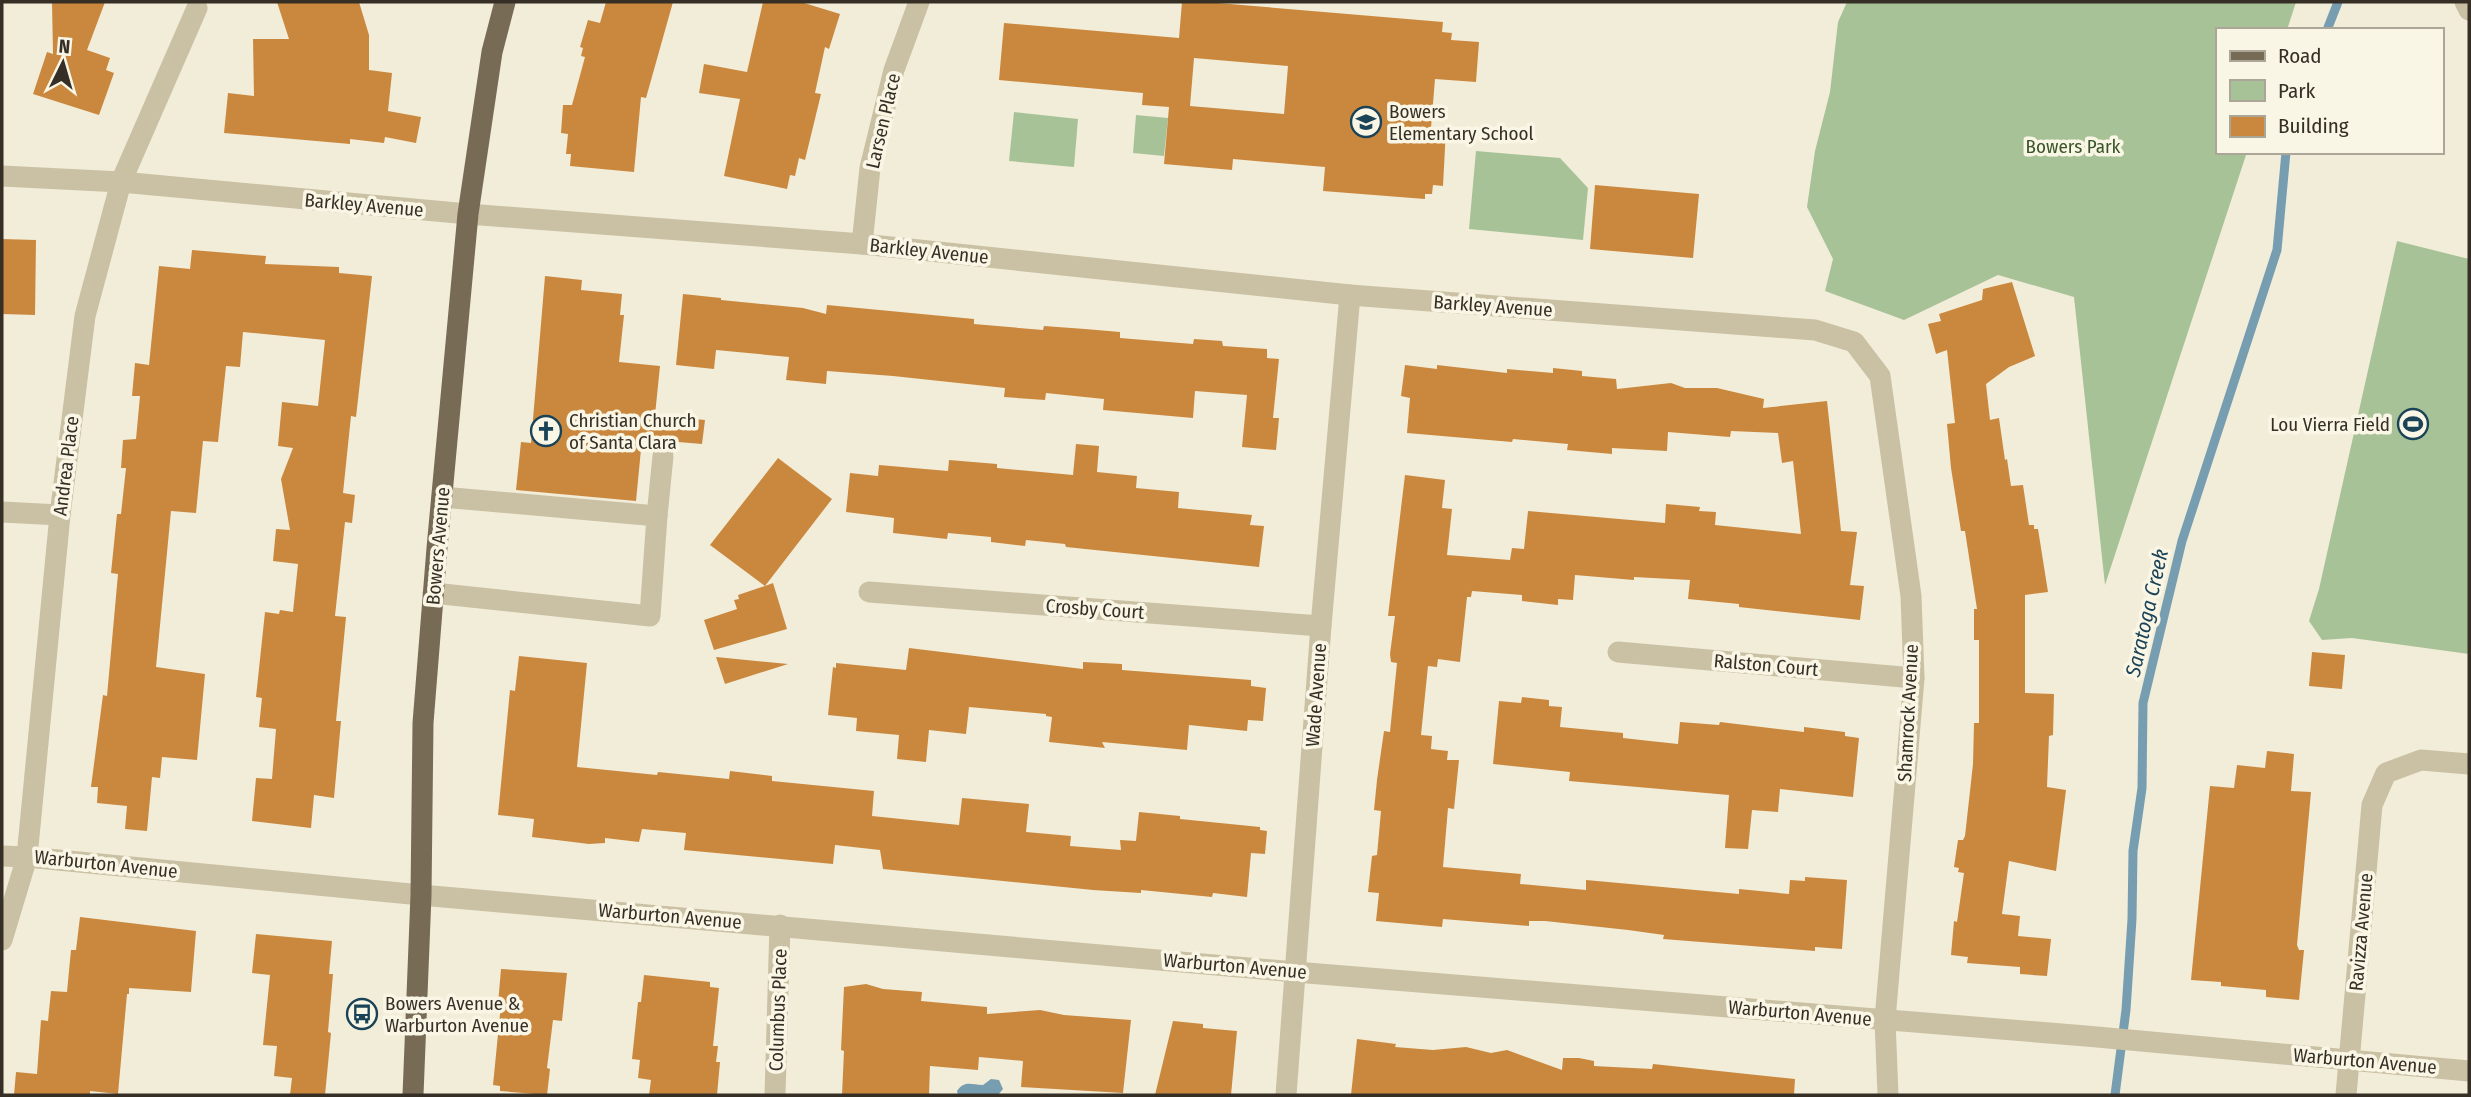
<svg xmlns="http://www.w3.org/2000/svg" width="2471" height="1097" viewBox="0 0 2471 1097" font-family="'Fira Sans Condensed',sans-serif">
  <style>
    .green { fill: #a8c298 }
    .water { fill: #779eb0 }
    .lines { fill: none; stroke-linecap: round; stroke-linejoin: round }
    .stream { stroke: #779eb0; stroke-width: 9 }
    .building { fill: #ca883e; fill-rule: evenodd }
    .minor { stroke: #cac0a4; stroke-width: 21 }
    .major { stroke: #786b56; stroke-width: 21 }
    .labels { text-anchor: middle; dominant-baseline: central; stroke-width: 7; stroke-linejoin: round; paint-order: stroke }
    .poi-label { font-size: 19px; fill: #362f26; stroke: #faf6e5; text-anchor: start }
    .street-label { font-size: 19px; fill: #362f26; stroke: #faf6e5 }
    .park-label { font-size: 19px; fill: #385529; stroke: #faf6e5 }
    .water-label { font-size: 21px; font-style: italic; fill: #1a4358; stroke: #faf6e5 }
  </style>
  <rect width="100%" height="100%" fill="#f2edd9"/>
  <g class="green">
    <path d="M1847,2H2296L2287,30H2217V152H2247L2105,585L2074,297L1998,275L1904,320L1825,291L1833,259L1807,207L1815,151L1830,92L1838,22Z"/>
    <path d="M1014,112L1078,119L1074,167L1009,161Z"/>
    <path d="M1136,115L1168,118L1164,156L1133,153Z"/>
    <path d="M1476,151L1560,158L1588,188L1583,240L1469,229Z"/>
    <path d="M2397,241L2469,259V654L2352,638L2322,640L2309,621L2319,589Z"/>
  </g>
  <path class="water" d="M991,1079L999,1080L1003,1089L998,1095H958L957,1091C965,1080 971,1085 983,1085Z"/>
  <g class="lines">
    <g class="stream">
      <path d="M2327,30L2338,2"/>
      <path d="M2115,1095L2126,1010L2132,919L2133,851L2142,788L2143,703L2182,541L2277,250L2286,152"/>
    </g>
  </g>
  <g class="building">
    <path d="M52,2H105L87,50L110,58L106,70L114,73L99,115L33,94L47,52L53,54Z"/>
    <path d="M277,2H359L369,35V70L392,73L388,111L421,117L416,143L385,137L384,143L350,139V144L224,133L228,93L254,96L253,39H289Z"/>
    <path d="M606,2H673L646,98L641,97L634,172L570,166L571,154H566L568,134L561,133L563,105H572L585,57L581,56L583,48L580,47L588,20L600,23Z"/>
    <path d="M763,2H801L840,14L829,49L825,47L815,93L821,94L805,160L799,158L795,176L790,175L787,189L724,176L740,99L699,93L704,64L747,72Z"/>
    <path d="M1182,2H1206L1443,22L1442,32L1452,33L1451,40L1479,42L1476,82L1435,79L1431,128L1446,129L1443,186L1433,185L1432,194H1425V199L1323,191L1325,167L1233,159L1232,170L1164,164L1169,107L1142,105L1143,93L999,80L1004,23L1179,38ZM1194,58L1288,66L1284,114L1190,106Z"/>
    <path d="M1595,185L1699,194L1693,258L1590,249Z"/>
    <path d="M2,239L36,240L35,315L2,314Z"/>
    <path d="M192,250L266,256L265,264L339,267V273L372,276L356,417L351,416L343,493L355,495L352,523L345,522L335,616L346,617L336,721H341L334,798L314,795L311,828L252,821L256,778L272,779L276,729L259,727L262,698L256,697L265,612L279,614L280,610L293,612L298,564L273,561L276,529L290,530L281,479L293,448L278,446L282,402L318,406L325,340L243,332L240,367L226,366L218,442L203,441L196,513L171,511L156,667L205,674L197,760L162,757L160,778L152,777L147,831L125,829L127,806L97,803L98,787H91L103,695L107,696L118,574L111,573L117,514H121L126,468H121L123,440L136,439L140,396H132L135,363L149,365L159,266L190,269Z"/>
    <path d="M545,276L582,280L581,290L622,294L620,315H624L619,362L660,366L655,415L705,420L702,444L642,439L636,501L516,490L521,442L531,443Z"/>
    <path d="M2012,282L2035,356L2009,367L1986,384L1990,420L1999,418L2005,460L2007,459L2011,486L2023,485L2029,525H2034V529H2038L2048,592L2025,595V693L2054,694L2053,735L2049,736L2047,787L2066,790L2056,871L2009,861L2002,914L2020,916L2018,936L2051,939L2047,976L2020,974V967L1967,963L1968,957L1951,955L1954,921L1957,922L1964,873L1958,872L1959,868L1954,867L1958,840H1963L1965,836L1973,764L1974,723H1979V640H1974V609H1977L1965,531H1961L1951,468L1947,424L1955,423L1947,350L1936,354L1928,324L1941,321L1939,314L1982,300L1983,289Z"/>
    <path d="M683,294L721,298V300L803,308L826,314L827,305L974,319V324L1043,330L1044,326L1085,329L1120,332V338L1193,344L1194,339L1222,341L1223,346L1267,349V358L1279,359L1273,418H1279L1276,450L1242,447L1247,395L1195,391L1193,418L1103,410L1104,399L1046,393L1045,400L1004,397L1005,388L893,376L827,371L826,384L786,380L789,357L716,350L714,369L676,365Z"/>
    <path d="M1405,365L1437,369V365L1507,373V369L1553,373V368L1582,371V376L1616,379L1617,389L1671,383L1685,388H1717L1764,399L1763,408L1827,401L1841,531L1857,532L1850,585L1864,586L1860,620L1739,607V604L1688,599L1690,580L1634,577V580L1575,575L1573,600L1558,599V605L1522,601V595L1472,591L1471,597H1467L1460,662L1438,659L1437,667L1428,666L1421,735L1432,736L1431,749L1448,751L1447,760H1459L1454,809L1448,808L1443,867L1521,874L1520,884L1586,890V880L1739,894V889L1789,894L1790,880L1805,881V877L1847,880L1842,949L1815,947V951L1663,939L1664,935L1628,930L1545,921H1529V926L1443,919L1442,927L1376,921L1379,893L1368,892L1372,856L1377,855L1381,811L1374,810L1377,780L1384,731L1390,732L1397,663L1391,662L1390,654L1395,616H1388L1405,475L1445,480L1442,508L1452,509L1447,555L1510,560L1512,548L1524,549L1528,511L1665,523L1666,504L1700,507L1699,511L1716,512L1715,525L1801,534L1793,461L1782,463L1778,433L1731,431L1730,437L1668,432L1667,451L1612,448V454L1567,450L1568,444L1513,439L1512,442L1407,433L1410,398L1401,396Z"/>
    <path d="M1076,444L1099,446L1097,472L1137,476L1136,488L1179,492L1178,508L1252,515L1250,525L1264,526L1259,567L1066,547L1065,544L1026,540L1025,546L991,542V537L948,533L947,539L893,533L894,518L846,512L850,473L878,476L879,465L948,471L949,460L997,464V468L1073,475Z"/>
    <path d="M778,458L832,499L765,586L773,583L787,629L714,650L704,620L737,609L734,600L739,599L738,595L765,586L710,545Z"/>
    <path d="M909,648L1083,669V662L1122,664V670L1251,680V686L1266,688L1263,721L1248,720L1247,731L1189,725L1187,750L1102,742L1105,748L1049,742L1052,717L1046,716V714L969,707L966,734L929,730L926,762L897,759L899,735L856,731L857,718L828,715L833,667L836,668V663L906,670Z"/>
    <path d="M2312,652L2345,655L2342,689L2309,686Z"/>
    <path d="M519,656L587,663L577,767L657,775L658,772L729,779L730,771L772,776V781L874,791L872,816L959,825L962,798L1029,804L1026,832L1071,836L1070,846L1121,850L1120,840L1136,841L1139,812L1180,816V819L1260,827V830L1267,831L1265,854L1251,853L1247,897L1213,893L1212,897L1141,890V893L1093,890L883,869L880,850L835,845L833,864L684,850L686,833L642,829L639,842L605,838V843L589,844L532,837L534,819L498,815L510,690L515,691Z"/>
    <path d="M716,657L788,664L725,684Z"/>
    <path d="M1522,697L1549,700V706L1562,707L1560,727L1623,733V738L1650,741L1678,744L1680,722L1719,725L1720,722L1804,732V727L1845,732V736L1859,738L1853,797L1780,789L1778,812L1752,810L1748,849L1725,848L1729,795L1569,781L1570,772L1493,764L1499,701L1521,703Z"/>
    <path d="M2267,751L2294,754L2291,791L2311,792L2297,945L2299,950H2304L2299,1000L2266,997V990L2221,986V982L2191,980L2210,786L2234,788L2237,765L2265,768Z"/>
    <path d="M80,917L196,931L191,992L129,988V994H127L118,1094L90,1091V1095H14L16,1072L37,1074L41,1020L48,1021L51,991L67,992L71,950H76Z"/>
    <path d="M256,934L332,941L329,974H333L328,1032L331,1033L325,1095H290L292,1078L274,1076L277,1046L263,1045L270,975L252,973Z"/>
    <path d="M501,969L567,973L562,1021L553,1020L547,1068L550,1069L547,1095L500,1091V1086L493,1085L501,1004H498Z"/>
    <path d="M644,975L710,982V987L719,988L713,1046H718L716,1062H720L717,1095H649L651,1080L638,1078L640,1060L632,1059L638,1002H641Z"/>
    <path d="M866,984L883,989L922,992L921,1001L987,1007V1014L1040,1010L1064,1015L1131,1020L1123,1093L1021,1087L1023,1061L979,1057L978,1070L930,1066L929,1095H842L844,1051L841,1050L844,987Z"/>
    <path d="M1173,1021L1203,1024V1028L1237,1031L1231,1095H1155Z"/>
    <path d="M1357,1039L1396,1044L1395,1047L1433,1050L1466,1047L1491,1053L1507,1050L1562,1070L1563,1058H1579L1594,1061V1066L1652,1069L1653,1064L1795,1079L1794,1095H1351Z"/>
  </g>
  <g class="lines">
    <g class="minor">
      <path d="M2465,2L2469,10"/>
      <path d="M2,176L121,182L468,214L862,244L1350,295L1815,330L1854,342L1880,376L1911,596L1914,678L1885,1020L1888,1095"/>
      <path d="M862,244L870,168L894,70L919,2"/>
      <path d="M2,512L60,515"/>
      <path d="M657,516L663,456"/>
      <path d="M869,592L1321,626"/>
      <path d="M433,593L650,616L657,516L442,497"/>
      <path d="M1618,652L1914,678"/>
      <path d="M2,856L27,857L421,895L1295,972L2086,1036L2469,1071"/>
      <path d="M2,940L27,857L60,515L85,316L121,182L197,8"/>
      <path d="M775,1095L780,925"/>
      <path d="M1286,1095L1321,626L1350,295"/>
      <path d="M2346,1095L2372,805L2386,773L2421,760L2469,764"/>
    </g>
    <path class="major" d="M413,1095L421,895L423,723L437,548L468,214L492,52L505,2"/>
  </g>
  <defs>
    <g id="school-ring" transform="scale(1.575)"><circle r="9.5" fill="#faf6e5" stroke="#1a4358" stroke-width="1.5"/><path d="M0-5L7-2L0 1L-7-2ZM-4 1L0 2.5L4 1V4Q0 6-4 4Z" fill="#1a4358"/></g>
    <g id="stadium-ring" transform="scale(1.575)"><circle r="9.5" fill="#faf6e5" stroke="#1a4358" stroke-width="1.5"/><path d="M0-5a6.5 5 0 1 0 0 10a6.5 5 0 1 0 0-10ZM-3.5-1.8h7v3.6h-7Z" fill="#1a4358"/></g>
    <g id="church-ring" transform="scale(1.575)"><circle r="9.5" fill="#faf6e5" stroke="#1a4358" stroke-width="1.5"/><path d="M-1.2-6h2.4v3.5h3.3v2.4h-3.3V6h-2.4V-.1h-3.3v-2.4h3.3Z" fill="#1a4358"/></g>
    <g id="bus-ring" transform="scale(1.575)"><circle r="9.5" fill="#faf6e5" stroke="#1a4358" stroke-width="1.5"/><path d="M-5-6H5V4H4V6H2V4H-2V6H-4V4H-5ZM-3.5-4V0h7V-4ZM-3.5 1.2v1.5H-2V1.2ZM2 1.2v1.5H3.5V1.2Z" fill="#1a4358"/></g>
  </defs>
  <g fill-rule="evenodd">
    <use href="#school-ring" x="1366" y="122"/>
    <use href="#stadium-ring" x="2413" y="424"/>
    <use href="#church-ring" x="546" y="431"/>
    <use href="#bus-ring" x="362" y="1014"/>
  </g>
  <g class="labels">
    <g class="poi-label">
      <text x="1389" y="111">Bowers<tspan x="1389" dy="22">Elementary School</tspan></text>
      <text x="569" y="420">Christian Church<tspan x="569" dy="22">of Santa Clara</tspan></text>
      <text x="2390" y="424" text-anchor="end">Lou Vierra Field</text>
      <text x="385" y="1003">Bowers Avenue &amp;<tspan x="385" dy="22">Warburton Avenue</tspan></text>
    </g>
    <g class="street-label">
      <text transform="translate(883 121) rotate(-77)">Larsen Place</text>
      <text transform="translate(364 205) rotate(5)">Barkley Avenue</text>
      <text transform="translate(929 251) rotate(6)">Barkley Avenue</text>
      <text transform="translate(1493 306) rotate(4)">Barkley Avenue</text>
      <text transform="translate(66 466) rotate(-83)">Andrea Place</text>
      <text transform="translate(438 546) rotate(-85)">Bowers Avenue</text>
      <text transform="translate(1095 609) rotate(4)">Crosby Court</text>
      <text transform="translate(1766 665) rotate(5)">Ralston Court</text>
      <text transform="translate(1316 695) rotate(-86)">Wade Avenue</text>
      <text transform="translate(1908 713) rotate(-87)">Shamrock Avenue</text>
      <text transform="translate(106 864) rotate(6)">Warburton Avenue</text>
      <text transform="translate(670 916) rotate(5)">Warburton Avenue</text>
      <text transform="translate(2361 932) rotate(-85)">Ravizza Avenue</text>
      <text transform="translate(1235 966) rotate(5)">Warburton Avenue</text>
      <text transform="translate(778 1010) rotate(-88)">Columbus Place</text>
      <text transform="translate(1800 1013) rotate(5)">Warburton Avenue</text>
      <text transform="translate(2365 1061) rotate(5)">Warburton Avenue</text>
    </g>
    <g class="park-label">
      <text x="2073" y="146">Bowers Park</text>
    </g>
    <g class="water-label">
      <text transform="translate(2147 613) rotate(-77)">Saratoga Creek</text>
    </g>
  </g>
  <rect width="2471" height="1097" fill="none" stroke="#362f26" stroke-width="7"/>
  <rect x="2216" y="28" width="228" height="126" fill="#faf6e5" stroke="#aca699" stroke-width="2"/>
  <rect x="2230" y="51" width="35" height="10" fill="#786b56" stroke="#aca699" stroke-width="2"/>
  <text x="2278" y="63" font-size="21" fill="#362f26">Road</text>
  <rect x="2230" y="80" width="35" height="21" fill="#a8c298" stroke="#aca699" stroke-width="2"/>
  <text x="2278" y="98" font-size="21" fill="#362f26">Park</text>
  <rect x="2230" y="116" width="35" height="21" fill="#ca883e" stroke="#aca699" stroke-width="2"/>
  <text x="2278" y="133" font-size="21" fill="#362f26">Building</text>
  <g transform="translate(63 63) rotate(5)" stroke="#faf6e5" stroke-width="5" paint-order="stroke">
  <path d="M0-5L12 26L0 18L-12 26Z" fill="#362f26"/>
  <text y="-10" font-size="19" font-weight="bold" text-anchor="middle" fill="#362f26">N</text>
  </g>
</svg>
